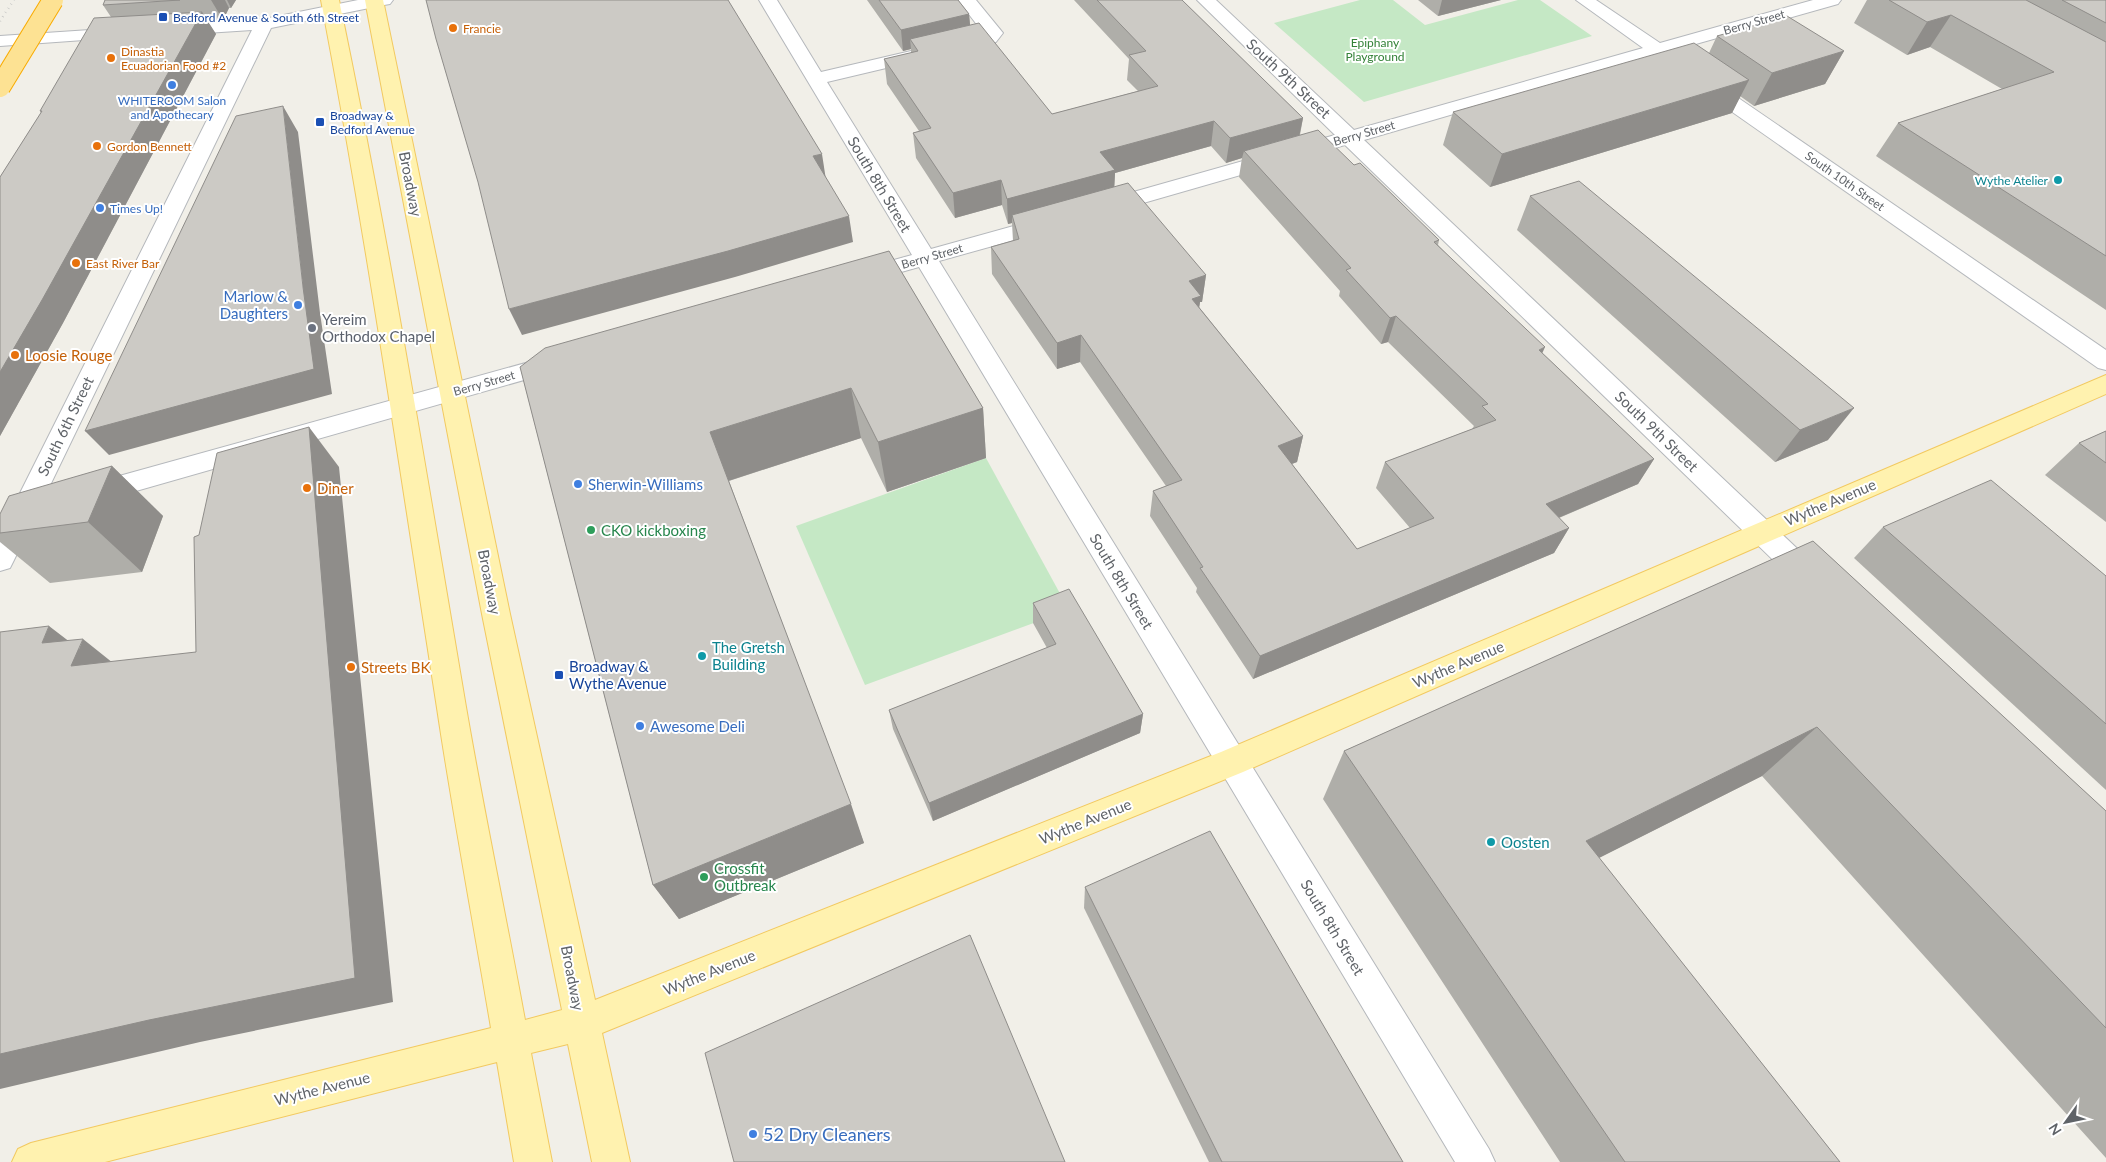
<svg xmlns="http://www.w3.org/2000/svg" width="2106" height="1162" viewBox="0 0 2106 1162" font-family="Lato,sans-serif">
  <style>
    .green { fill: #c5e8c5 }
    .lines { fill: none; stroke-linecap: round; stroke-linejoin: round }
    .minor-casing { stroke: #b5b8bc; stroke-width: 2 }
    .major-casing { stroke: #f2c960; stroke-width: 2 }
    .minor { fill: #fff; fill-rule: evenodd }
    .major { fill: #fff2af; fill-rule: evenodd }
    .rail { stroke: #b6b7b8; stroke-width: 2.5; stroke-dasharray: 0.5 4.5; stroke-linecap: butt }
    .highway-bridge-casing { stroke: #f9ab00; stroke-width: 22; stroke-linecap: butt }
    .highway-bridge { stroke: #fde293; stroke-width: 20 }
    .wall { fill: #afaea9; fill-rule: evenodd }
    .shaded-wall { fill: #8f8d8a }
    .building { fill: #cccac5; stroke: #8f8d8a }
    .transit-dot { fill: #1a4fb4; stroke: #fff; stroke-width: 2 }
    .food-dot { fill: #e8710a; stroke: #fff; stroke-width: 2 }
    .shop-dot { fill: #3f7fe0; stroke: #fff; stroke-width: 2 }
    .culture-dot { fill: #0f9aa8; stroke: #fff; stroke-width: 2 }
    .worship-dot { fill: #6b7280; stroke: #fff; stroke-width: 2 }
    .leisure-dot { fill: #2e9e5b; stroke: #fff; stroke-width: 2 }
    .labels { text-anchor: middle; dominant-baseline: central; stroke-width: 4; stroke-linejoin: round; paint-order: stroke }
    .far-transit-label { font-size: 12px; fill: #164399; stroke: #fff; text-anchor: start }
    .far-street-label { font-size: 12px; fill: #5f6368; stroke: #fff }
    .far-food-label { font-size: 12px; fill: #c56008; stroke: #fff; text-anchor: start }
    .far-park-label { font-size: 12px; fill: #348238; stroke: #fff }
    .far-shop-label { font-size: 12px; fill: #366cbe; stroke: #fff }
    .far-culture-label { font-size: 12px; fill: #0d838f; stroke: #fff; text-anchor: end }
    .street-label { font-size: 15px; fill: #5f6368; stroke: #fff }
    .shop-label { font-size: 15px; fill: #366cbe; stroke: #fff; text-anchor: start }
    .worship-label { font-size: 15px; fill: #5b616d; stroke: #fff; text-anchor: start }
    .food-label { font-size: 15px; fill: #c56008; stroke: #fff; text-anchor: start }
    .leisure-label { font-size: 15px; fill: #27864d; stroke: #fff; text-anchor: start }
    .culture-label { font-size: 15px; fill: #0d838f; stroke: #fff; text-anchor: start }
    .transit-label { font-size: 15px; fill: #164399; stroke: #fff; text-anchor: start }
    .near-shop-label { font-size: 18px; fill: #366cbe; stroke: #fff; text-anchor: start }
  </style>
  <rect width="100%" height="100%" fill="#f1efe8"/>
  <g class="green">
    <path d="M1360,0H1393L1425,25L1518,0H1540L1592,36L1364,102L1274,23Z"/>
    <path d="M986,458L1069,610L865,685L796,526Z"/>
  </g>
  <g class="lines">
    <g class="minor-casing">
      <g id="minor">
        <path d="M358,0H393L390,4L384,5L271,28L14,560L10,568L0,571V533L252,30L175,35L169,34L166,30L169,26L175,25L264,19Z"/>
        <path d="M759,0H777L821,72L984,34L958,0H976L1003,33L996,42L827,82L931,249L1049,216L1057,218L1060,223L1057,228L939,261L1489,1149L1495,1162H1455L919,267L862,283L854,281L851,276L854,271L912,255Z"/>
        <path d="M1197,0H1216L1354,130L1643,48L1576,0H1596L1660,43L1813,0H1841L1838,4L1671,51L1675,56L1672,60L1666,61L1654,56L1364,140L1822,572L1826,580L1822,588L1812,591L1802,588L1345,145L1112,212L1105,213L1098,212L1095,207L1098,202L1335,135Z"/>
        <path d="M120,28L126,29L129,33L126,37L0,46V36Z"/>
        <path d="M1705,78L1712,80L2106,350V370L2098,368L1698,88L1696,84L1698,80Z"/>
        <path d="M558,354L566,356L570,362L566,368L94,503L85,500L81,493L85,486L94,483Z"/>
      </g>
    </g>
    <g class="major-casing">
      <path id="major" d="M321,0H339C388,235 426,471 466,707C484,812 506,916 525,1020L562,1010L482,614L365,0H383L510,614L595,1000L1221,752L2106,375V394L1243,772L602,1033L630,1162H592L568,1044L531,1053L552,1162H514L497,1062L105,1162H12L18,1149L31,1143L491,1028C473,921 453,815 437,708C400,471 366,235 321,0Z"/>
    </g>
    <use href="#minor" class="minor"/>
    <use href="#major" class="major"/>
    <path class="rail" d="M0,21L14,0"/>
    <g class="highway-bridge-casing">
      <path id="highway-bridge" d="M0,87L53,0"/>
    </g>
    <use href="#highway-bridge" class="highway-bridge"/>
  </g>
  <g class="wall">
    <path d="M105,0H236L231,8H229L223,20L207,21L216,34L63,323L0,436V177L41,113L40,111L111,17L103,5Z"/>
    <path d="M867,0H958L969,14L970,25L1052,114L1138,91L1127,80L1129,59L1074,0H1182L1303,118L1300,135L1354,165L1439,240L1438,245L1542,353L1654,459L1638,484L1559,518L1569,528L1554,553L1253,679L1196,592L1197,588L1150,516L1153,491L1166,486L1080,362L1057,369L992,274L991,247L1013,241L1012,223L1008,224L1002,205L955,218L916,158L913,133L919,131L887,84L884,59L911,53V49L903,51ZM1211,146L1226,163L1242,158L1239,177L1340,291L1339,296L1381,344L1388,342L1474,426L1472,429L1385,462L1376,488L1410,528L1357,549L1292,464L1297,462L1303,436L1199,307L1200,302H1202L1206,275L1114,187L1115,173Z"/>
    <path d="M1418,0H1501L1438,16Z"/>
    <path d="M1867,0H2106V310L1876,156L1898,123L2002,89L1930,47L1907,55L1854,23Z"/>
    <path d="M1717,36L1844,51L1825,84L1754,106L1740,96L1732,113L1490,187L1443,145L1453,112L1709,53Z"/>
    <path d="M1530,196L1828,440L1775,462L1517,230Z"/>
    <path d="M889,251L983,408L986,458L887,492L861,438L729,481L864,843L679,919L653,885L520,367Z"/>
    <path d="M2106,431V522L2045,475L2079,443Z"/>
    <path d="M112,466L163,516L142,572L50,583L0,542V514Z"/>
    <path d="M1883,527L2106,576V790L1854,558Z"/>
    <path d="M1813,541L2106,811V1158L1762,776L1599,858L1840,1162H1560L1323,799L1344,751Z"/>
    <path d="M1033,603L1143,714L1140,733L933,821L893,729L889,710L1047,648L1033,623Z"/>
    <path d="M1085,887L1403,1162H1209L1084,908Z"/>
  </g>
  <g class="shaded-wall">
    <path d="M211,0H225L229,8L223,20Z"/>
    <path d="M227,0H236L231,8Z"/>
    <path d="M1442,0H1501L1438,16Z"/>
    <path d="M202,12L216,34L63,323L0,436V372Z"/>
    <path d="M969,14L971,35L910,39L911,49L903,51L901,30Z"/>
    <path d="M1951,15L1930,47L1907,55L1927,22Z"/>
    <path d="M1844,51L1825,84L1754,106L1772,73Z"/>
    <path d="M1749,80L1732,113L1490,187L1502,154Z"/>
    <path d="M283,106L298,132L320,313L332,394L109,455L85,431L303,287Z"/>
    <path d="M1303,118L1298,142L1244,151L1242,158L1226,163L1230,138Z"/>
    <path d="M1214,121L1211,146L1115,173L1114,195L1012,215V223L1008,224L1007,199L1100,152Z"/>
    <path d="M822,154L826,180L813,156Z"/>
    <path d="M1001,180L1002,205L955,218L953,193Z"/>
    <path d="M849,216L853,242L735,277L522,335L509,309Z"/>
    <path d="M1206,275L1202,302H1200L1197,323L1189,281Z"/>
    <path d="M1396,316L1388,342L1381,344L1390,318Z"/>
    <path d="M1081,335L1080,362L1057,369V343Z"/>
    <path d="M1545,347L1533,374L1539,350Z"/>
    <path d="M851,388L861,438L728,481L710,432Z"/>
    <path d="M983,408L986,458L887,492L878,442Z"/>
    <path d="M1854,408L1828,440L1775,462L1800,430Z"/>
    <path d="M309,427L339,467L393,1002L200,1042L0,1089V1054Z"/>
    <path d="M1303,436L1297,462L1272,471L1278,446Z"/>
    <path d="M1654,459L1638,484L1532,529L1546,504Z"/>
    <path d="M112,466L163,516L142,572L88,522Z"/>
    <path d="M1569,528L1554,553L1253,679L1260,656Z"/>
    <path d="M49,626L79,649L83,639L128,675L117,701L42,643Z"/>
    <path d="M1143,714L1140,733L933,821L929,803Z"/>
    <path d="M1817,727L1762,776L1545,885L1586,841Z"/>
    <path d="M851,804L864,843L679,919L653,885Z"/>
  </g>
  <g class="building">
    <path d="M105,0H180L103,5Z"/>
    <path d="M426,0H728L822,154L813,156L849,216L728,251L509,309L478,182L436,39Z"/>
    <path d="M879,0H958L969,14L901,30Z"/>
    <path d="M1097,0H1182L1303,118L1230,138L1214,121L1100,152L1115,170L1007,199L1001,180L953,193L913,133L931,128L884,59L918,51L910,39L979,23L1052,114L1158,86L1129,55L1146,51Z"/>
    <path d="M1889,0H2026L2106,42V256L1898,123L2054,72L1951,15L1927,22Z"/>
    <path d="M2062,0H2106V23Z"/>
    <path d="M202,12L42,300L0,372V177L42,111H40L94,18Z"/>
    <path d="M1787,16L1844,51L1772,73L1717,36Z"/>
    <path d="M1694,43L1749,80L1502,154L1453,112Z"/>
    <path d="M283,106L303,287L314,369L85,431L236,116Z"/>
    <path d="M1318,130L1354,165L1360,163L1439,240L1434,242L1545,347L1539,350L1654,459L1546,504L1569,528L1260,656L1200,568L1203,567L1153,491L1182,480L1081,335L1057,343L991,247L1019,239L1012,215L1128,183L1206,275L1189,281L1201,296L1192,299L1303,436L1278,446L1357,549L1434,518L1385,462L1496,420L1482,406L1488,404L1396,316L1390,318L1346,270L1351,268L1244,151Z"/>
    <path d="M1579,181L1854,408L1800,430L1530,196Z"/>
    <path d="M889,251L983,408L878,442L851,388L710,432L851,804L653,885L520,367L545,348Z"/>
    <path d="M309,427L355,978L149,1020L0,1054V632L49,626L42,643L83,639L71,666L196,652L194,537L199,535L217,453Z"/>
    <path d="M2106,431V463L2079,443Z"/>
    <path d="M112,466L88,522L0,533V514L9,496Z"/>
    <path d="M1991,480L2106,576V724L1883,527Z"/>
    <path d="M1813,541L2106,811V1028L1817,727L1586,841L1840,1162H1625L1344,751Z"/>
    <path d="M1069,589L1143,714L929,803L889,710L1056,644L1033,603Z"/>
    <path d="M1210,831L1403,1162H1222L1085,887Z"/>
    <path d="M970,935L1065,1162H734L705,1053Z"/>
  </g>
  <g class="transit-dot">
    <rect x="158" y="12" width="10" height="10" rx="2.5"/>
    <rect x="315" y="117" width="10" height="10" rx="2.5"/>
    <rect x="554" y="670" width="10" height="10" rx="2.5"/>
  </g>
  <g class="food-dot">
    <circle cx="453" cy="28" r="5"/>
    <circle cx="111" cy="58" r="5"/>
    <circle cx="97" cy="146" r="5"/>
    <circle cx="76" cy="263" r="5"/>
    <circle cx="15" cy="355" r="5"/>
    <circle cx="307" cy="488" r="5"/>
    <circle cx="351" cy="667" r="5"/>
  </g>
  <g class="shop-dot">
    <circle cx="172" cy="85" r="5"/>
    <circle cx="100" cy="208" r="5"/>
    <circle cx="298" cy="305" r="5"/>
    <circle cx="578" cy="484" r="5"/>
    <circle cx="640" cy="726" r="5"/>
    <circle cx="753" cy="1134" r="5"/>
  </g>
  <g class="culture-dot">
    <circle cx="2058" cy="180" r="5"/>
    <circle cx="702" cy="656" r="5"/>
    <circle cx="1491" cy="842" r="5"/>
  </g>
  <circle class="worship-dot" cx="312" cy="328" r="5"/>
  <g class="leisure-dot">
    <circle cx="591" cy="530" r="5"/>
    <circle cx="704" cy="877" r="5"/>
  </g>
  <g class="labels">
    <g class="far-transit-label">
      <text x="173" y="17">Bedford Avenue &amp; South 6th Street</text>
      <text x="330" y="115">Broadway &amp;<tspan x="330" dy="14">Bedford Avenue</tspan></text>
    </g>
    <g class="far-street-label">
      <text transform="translate(1754 22) rotate(-16)">Berry Street</text>
      <text transform="translate(1364 133) rotate(-16)">Berry Street</text>
      <text transform="translate(1845 181) rotate(35)">South 10th Street</text>
      <text transform="translate(932 256) rotate(-16)">Berry Street</text>
      <text transform="translate(484 383) rotate(-16)">Berry Street</text>
    </g>
    <g class="far-food-label">
      <text x="463" y="28">Francie</text>
      <text x="121" y="51">Dinastia<tspan x="121" dy="14">Ecuadorian Food #2</tspan></text>
      <text x="107" y="146">Gordon Bennett</text>
      <text x="86" y="263">East River Bar</text>
    </g>
    <g class="far-park-label">
      <text x="1375" y="42">Epiphany<tspan x="1375" dy="14">Playground</tspan></text>
    </g>
    <g class="far-shop-label">
      <text x="172" y="100">WHITEROOM Salon<tspan x="172" dy="14">and Apothecary</tspan></text>
      <text x="110" y="208" text-anchor="start">Times Up!</text>
    </g>
    <g class="far-culture-label">
      <text x="2048" y="180">Wythe Atelier</text>
    </g>
    <g class="street-label">
      <text transform="translate(1289 78) rotate(43)">South 9th Street</text>
      <text transform="translate(411 184) rotate(79)">Broadway</text>
      <text transform="translate(880 184) rotate(59)">South 8th Street</text>
      <text transform="translate(65 426) rotate(-64)">South 6th Street</text>
      <text transform="translate(1657 431) rotate(44)">South 9th Street</text>
      <text transform="translate(1830 502) rotate(-23)">Wythe Avenue</text>
      <text transform="translate(1122 581) rotate(59)">South 8th Street</text>
      <text transform="translate(490 582) rotate(79)">Broadway</text>
      <text transform="translate(1458 664) rotate(-23)">Wythe Avenue</text>
      <text transform="translate(1085 821) rotate(-22)">Wythe Avenue</text>
      <text transform="translate(1333 927) rotate(59)">South 8th Street</text>
      <text transform="translate(709 972) rotate(-22)">Wythe Avenue</text>
      <text transform="translate(573 978) rotate(79)">Broadway</text>
      <text transform="translate(322 1088) rotate(-14)">Wythe Avenue</text>
    </g>
    <g class="shop-label">
      <text x="288" y="296" text-anchor="end">Marlow &amp;<tspan x="288" dy="17">Daughters</tspan></text>
      <text x="588" y="484">Sherwin-Williams</text>
      <text x="650" y="726">Awesome Deli</text>
    </g>
    <g class="worship-label">
      <text x="322" y="319">Yereim<tspan x="322" dy="17">Orthodox Chapel</tspan></text>
    </g>
    <g class="food-label">
      <text x="25" y="355">Loosie Rouge</text>
      <text x="317" y="488">Diner</text>
      <text x="361" y="667">Streets BK</text>
    </g>
    <g class="leisure-label">
      <text x="601" y="530">CKO kickboxing</text>
      <text x="714" y="868">Crossfit<tspan x="714" dy="17">Outbreak</tspan></text>
    </g>
    <g class="culture-label">
      <text x="712" y="647">The Gretsh<tspan x="712" dy="17">Building</tspan></text>
      <text x="1501" y="842">Oosten</text>
    </g>
    <g class="transit-label">
      <text x="569" y="666">Broadway &amp;<tspan x="569" dy="17">Wythe Avenue</tspan></text>
    </g>
    <g class="near-shop-label">
      <text x="763" y="1134">52 Dry Cleaners</text>
    </g>
  </g>
  <g transform="translate(2066 1122) rotate(237)" stroke="#ffffff" stroke-width="4" paint-order="stroke">
  <path d="M0-4L9 19L0 12L-9 19Z" fill="#5f6368"/>
  <text y="-8" font-size="14" font-weight="bold" text-anchor="middle" fill="#5f6368">N</text>
  </g>
</svg>
